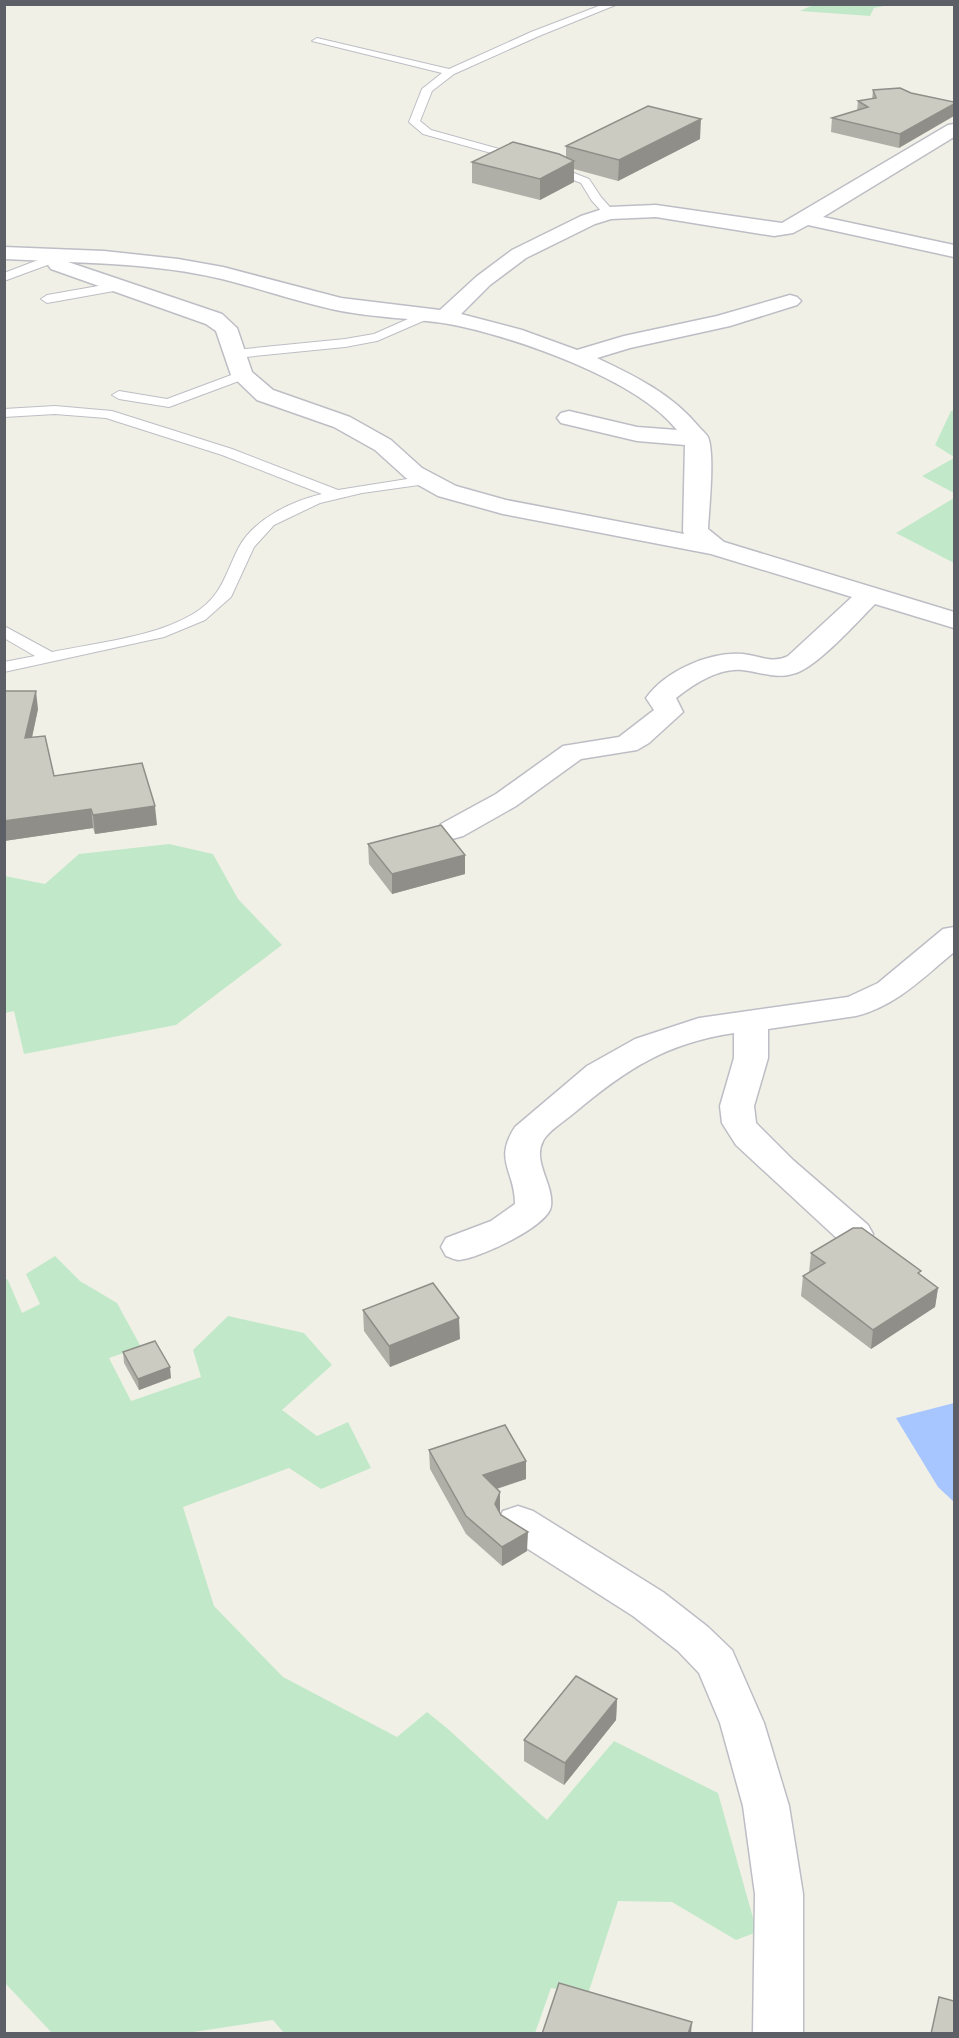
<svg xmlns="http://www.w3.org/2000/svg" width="959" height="2038" viewBox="0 0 959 2038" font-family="Helvetica,sans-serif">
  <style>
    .green { fill: #c1e9c9 }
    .water { fill: #a7c6ff }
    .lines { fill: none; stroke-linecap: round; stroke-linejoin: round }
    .service-casing { stroke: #bdbec5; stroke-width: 2 }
    .minor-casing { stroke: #bdbec5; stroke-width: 3 }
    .service { fill: #fff; fill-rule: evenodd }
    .minor { fill: #fff; fill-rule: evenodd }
    .wall { fill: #afafa7 }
    .shaded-wall { fill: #8f8e88 }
    .building { fill: #cccbc2; stroke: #8f8e88; stroke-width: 1.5 }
  </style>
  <rect width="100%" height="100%" fill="#f1f0e6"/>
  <g class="green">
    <path d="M815,4H888V5L874,8L870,16L800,11Z"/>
    <path d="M954,410V457L935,445L951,411Z"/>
    <path d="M954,458V493L922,476Z"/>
    <path d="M954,498V563L896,533Z"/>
    <path d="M169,844L213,854L238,899L282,945L176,1025L24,1054L14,1011L5,1013V876L45,884L79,854Z"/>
    <path d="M55,1256L80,1281L117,1303L141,1347L109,1358L131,1401L201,1377L193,1350L228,1316L304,1333L332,1365L282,1410L317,1436L348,1422L371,1468L321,1489L289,1468L183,1507L214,1606L283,1677L397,1737L427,1712L448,1729L547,1820L614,1741L718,1793L757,1932L736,1940L672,1902L618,1901L588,1994L551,1988L535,2033H284L273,2020L187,2033H52L5,1983V1278L8,1280L22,1313L40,1304L26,1274Z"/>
  </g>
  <path class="water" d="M954,1403V1502L938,1487L896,1418Z"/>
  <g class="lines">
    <g class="service-casing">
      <g id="service">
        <path d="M604,4H618L539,36L454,74L432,91L420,121L431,130L524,156L526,158L520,161L423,134L409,122L422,89L442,73L312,41L317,38L449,69L531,32Z"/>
        <path d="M551,164L589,179L601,197L615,213L613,215H605L592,201L581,183L547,169V165Z"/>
        <path d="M46,257L52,261L50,264L4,281V273Z"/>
        <path d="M121,282L127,286L125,289L47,303L41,299L47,295Z"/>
        <path d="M426,311L430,312L432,315L430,318L377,341L345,347L235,358L228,354L235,350L345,339L374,334Z"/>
        <path d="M242,371L249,375L247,378L169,407L119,399L112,395L119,391L167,399Z"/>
        <path d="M55,406L112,411L232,449L338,490L426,476L433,480L426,484L362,493L320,503L274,525L254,547L231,597L205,620L164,637L4,672V662L35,656L4,638V626L52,652C96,643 155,637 193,614C222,597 225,574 239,547C254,519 292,501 322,494L222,455L106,418L55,414L4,417V409Z"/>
      </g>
    </g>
    <g class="minor-casing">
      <g id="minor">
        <path d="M954,124V137L823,217L954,245V257L808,225L793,233L774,236L656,217L611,219L595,224L526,258L490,285L461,314L522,330L577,350L624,336L717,316L790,295L797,297L801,301L797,305L730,326L630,348L597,358C635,376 672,394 699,427C702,430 706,434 708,437C715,454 709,508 708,529L724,542L954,612V628L875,604C857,622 818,666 796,673C775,680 762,672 742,670C718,668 694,684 676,698L683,712L649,743L637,750L581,759L516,806L463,836L452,839L441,836L437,830L441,824L496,794L563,746L619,737L654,710L646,698C665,671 710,651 743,654C760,656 772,664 788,656L852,597L711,554L503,514L438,496L406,478L375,450L334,427L257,400L231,375L216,331L206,324L51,269L48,265L51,261L4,259V247L104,251L178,259L223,267L341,298L440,310L476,277L512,250L581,216L609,207L656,205L782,223L948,125ZM68,262C120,264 172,267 222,279C262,289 301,303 341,311C377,318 413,318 449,324C513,336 637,379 677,430L637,427L569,411L561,413L557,418L561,423L637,441L685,445L683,531L684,534L506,500L456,486L422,468L391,440L350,417L273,390L252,372L237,328L222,314Z"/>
        <path d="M954,927V952C924,977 896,1006 856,1016L768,1029V1058L754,1106L756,1123L793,1160L868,1225L873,1234L868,1243L855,1246L842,1243L736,1145L722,1123L720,1106L734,1058V1033C666,1043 625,1070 574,1113C565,1121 548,1131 543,1141C532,1162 554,1184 551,1206C549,1226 478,1259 459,1260C455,1260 450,1257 446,1256L441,1247L446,1238L491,1221L515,1204C515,1170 493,1161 515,1127L587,1066L635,1039L699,1018L848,997L878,983L943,929Z"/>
        <path d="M518,1506L533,1511L663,1592L708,1627L732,1650L764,1723L789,1806L803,1894V2034H753L755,1894L743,1806L720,1723L699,1673L678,1651L633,1616L503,1533L497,1522L503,1511Z"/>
      </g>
    </g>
    <use href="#service" class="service"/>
    <use href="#minor" class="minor"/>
  </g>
  <g class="wall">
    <path d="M873,90L911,93L899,148L831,132L832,118L857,111L858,101L872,99Z"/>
    <path d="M700,139L618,181L574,169V182L540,200L472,183V162L566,158V146Z"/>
    <path d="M4,691L38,709L32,737L54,776L157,825L95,834L93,828L4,841Z"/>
    <path d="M368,844L465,874L392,894L369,864Z"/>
    <path d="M811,1253L920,1275L938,1288L935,1307L871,1349L801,1296L803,1276L809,1273Z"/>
    <path d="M363,1310L460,1339L390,1367L364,1331Z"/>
    <path d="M123,1352L171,1378L139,1390L124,1363Z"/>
    <path d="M429,1450L526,1461V1479L497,1489L500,1511V1513L527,1551L502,1566L466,1534L430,1469Z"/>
    <path d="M617,1699L616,1720L564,1785L524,1761V1740Z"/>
  </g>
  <g class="shaded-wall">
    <path d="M954,104V116L899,148L900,134Z"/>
    <path d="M701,119L700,139L618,181L619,160Z"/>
    <path d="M574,161V182L540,200V179Z"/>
    <path d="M36,691L38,709L28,756L25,738Z"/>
    <path d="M155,806L157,825L95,834L93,815Z"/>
    <path d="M91,809L93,828L4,841V821Z"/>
    <path d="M465,855V874L392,894V874Z"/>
    <path d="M938,1288L935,1307L871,1349L873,1330Z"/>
    <path d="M459,1318L460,1339L390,1367L389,1346Z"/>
    <path d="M170,1367L171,1378L139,1390L138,1379Z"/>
    <path d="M526,1461V1479L483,1493V1475Z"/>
    <path d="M500,1492V1511L495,1523V1504Z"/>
    <path d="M528,1532L527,1551L502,1566V1547Z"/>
    <path d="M617,1699L616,1720L564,1785L565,1763Z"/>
    <path d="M692,2022L691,2034H688Z"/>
  </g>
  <g class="building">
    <path d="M900,88L911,93L954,102V104L900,134L832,118L868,107L858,101L876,98L873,90Z"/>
    <path d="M648,106L701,119L619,160L566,146Z"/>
    <path d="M513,142L559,154L574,161L540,179L472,162Z"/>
    <path d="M4,691H36L25,738L45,736L54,776L142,763L155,806L93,815L91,809L4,821Z"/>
    <path d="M441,825L465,855L392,874L368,844Z"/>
    <path d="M853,1228H862L921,1271L918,1273L938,1288L873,1330L803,1276L825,1263L811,1253Z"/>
    <path d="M433,1283L459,1318L389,1346L363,1310Z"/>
    <path d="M155,1341L170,1367L138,1379L123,1352Z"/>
    <path d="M505,1425L526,1461L483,1475L500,1492L495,1504L501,1515L528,1532L502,1547L466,1516L429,1450Z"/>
    <path d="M576,1676L617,1699L565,1763L524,1740Z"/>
    <path d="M559,1983L692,2022L688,2034H542Z"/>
    <path d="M939,1997L954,2001V2034H931Z"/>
  </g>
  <rect width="959" height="2038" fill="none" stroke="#5d5f67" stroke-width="12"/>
</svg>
